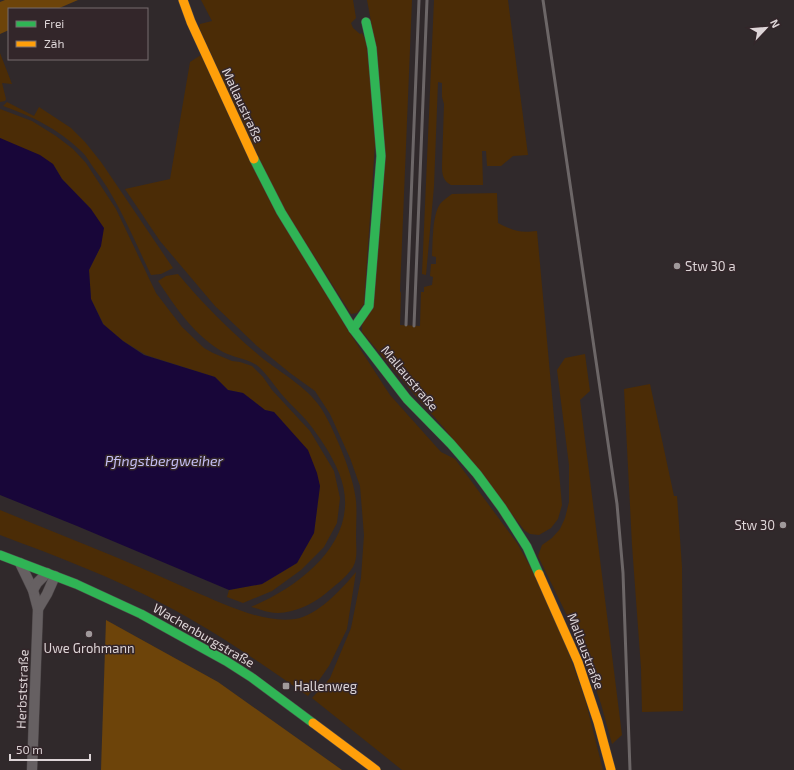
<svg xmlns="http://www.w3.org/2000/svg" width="794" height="770" viewBox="0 0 794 770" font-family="'Exo 2',sans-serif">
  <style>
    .green { fill: #4b2c06 }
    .forest { fill: #6d440a }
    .water { fill: #180639 }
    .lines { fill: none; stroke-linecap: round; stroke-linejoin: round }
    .street-casing { stroke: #4b4547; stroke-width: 11 }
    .fast-casing { stroke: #4b4547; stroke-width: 10 }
    .slow-casing { stroke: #4b4547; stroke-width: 10 }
    .street { stroke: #666062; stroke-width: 10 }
    .fast { stroke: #30b455; stroke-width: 9 }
    .slow { stroke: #ff9f0a; stroke-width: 9 }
    .rail { stroke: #6c6667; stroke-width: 3 }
    .poi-dot { fill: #a0999b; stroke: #33262a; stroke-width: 1.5 }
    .labels { text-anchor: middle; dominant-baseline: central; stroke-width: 3; stroke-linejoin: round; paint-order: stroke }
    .street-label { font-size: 13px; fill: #ddd5d7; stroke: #33262a }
    .poi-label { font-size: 13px; fill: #ddd5d7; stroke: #33262a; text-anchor: start }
    .water-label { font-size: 14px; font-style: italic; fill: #c4bef4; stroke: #33262a }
  </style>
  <rect width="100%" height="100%" fill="#30292b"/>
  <g class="green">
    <path d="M201,0H353L356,18L351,23L353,28L360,34L362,33L366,41L376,130L364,304L357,313L351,314L279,201L199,28L200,24L212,21Z"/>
    <path d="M367,0H412L400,291L401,293L400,325L420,326L421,292H424V287L432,285L433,277L430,276L431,264H436V257L432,256C433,242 432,216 440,204C443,200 448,197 452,194L497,193L498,223C514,231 519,233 537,231L562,505L558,519L551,528L539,535L530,534L525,531L444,428L420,401L362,332V326L384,185L371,21Z"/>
    <path d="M434,0H508L528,155L513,156L501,166H487L486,151H482L483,185H451C443,181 442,174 442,166L444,104L442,97V83L438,82L434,186L426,275L422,274Z"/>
    <path d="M0,53L12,84L2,83L6,99L5,101L0,102Z"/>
    <path d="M201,55L344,324L390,395L441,452L455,459L517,543L536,577L564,640L585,699L603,770H402L312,698L330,678L351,628L361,578L364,535L360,486L350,458L330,414L315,391L290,373L257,346L215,306L160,241L125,189L170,179L190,62Z"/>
    <path d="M7,102L34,116L39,107L71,128L85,142L101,162L173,268L161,274L151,275C133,238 118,199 93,167C89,161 85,154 80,150C58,129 32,116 3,106Z"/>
    <path d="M0,109L32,121L56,136L73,149L86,163L116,209L156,293L182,327L204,348L213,353L232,361L240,362L252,366L263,377L272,390L310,431L334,471L340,498L337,523L324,547L301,570L272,591L243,603L227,597L229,590L262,584L297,563L314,533L320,486L288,428L274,412L265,410L243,393L228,390L215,377L146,355L123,341L104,325L91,299L89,270L101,246L91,209L62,179L53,164L0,138Z"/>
    <path d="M178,274C203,304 231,332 261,357C282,374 311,389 324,413C336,434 354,477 356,501C357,513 356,525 356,537C356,547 358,558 353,567C346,578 334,586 325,594C310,606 288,616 269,612C263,611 257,608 251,607C303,585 365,537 339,473C332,455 319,436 307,421C300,413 291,405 284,397C276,388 267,374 259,367C248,358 234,358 223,352C194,335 176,308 158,281L166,276Z"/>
    <path d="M585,354L590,391L580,400L622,735L612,744L601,704L577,636L538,556L542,545L552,538L560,529L565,518L569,502V465L557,370L565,358Z"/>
    <path d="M650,384L674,496H677L682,567L683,711L642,712L641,668L632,545L624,389Z"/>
    <path d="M0,510C39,526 79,542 118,558C144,569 168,580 193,591C222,603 263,624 295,619C317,616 342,589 356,572L347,629L329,666L308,696C262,664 215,631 165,605C112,577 56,556 0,535Z"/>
  </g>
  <g class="forest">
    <path d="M5,0H78L57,9H9V30L0,34V2Z"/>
    <path d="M106,620L218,682L342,770H101Z"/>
  </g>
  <path class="water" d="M0,138L40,155L53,164L62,179L91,209L104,228L101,246L89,270L91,299L103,324L123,341L144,355L215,377L228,390L243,393L265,410L274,412L308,450L317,473L320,486L314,533L297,563L262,584L229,590L77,526L0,495Z"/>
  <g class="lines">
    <g class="street-casing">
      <g id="street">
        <path d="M20,563L33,590L38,609L32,770"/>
        <path d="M33,590L37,583L47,573"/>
        <path d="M38,609L47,594L55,576"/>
      </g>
    </g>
    <g class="fast-casing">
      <g id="fast">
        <path d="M254,159L281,212L353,329L407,399L451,444L477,474L502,508L527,547L539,574"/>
        <path d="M353,329L369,306L381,156L372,48L366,22"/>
        <path d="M0,555L76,584L141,614L226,661L251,677L313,723"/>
      </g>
    </g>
    <g class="slow-casing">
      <g id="slow">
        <path d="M183,0L191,22L254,159"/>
        <path d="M539,574L578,662L598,722L611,770"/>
        <path d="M313,723L376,770"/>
      </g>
    </g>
    <use href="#street" class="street"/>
    <use href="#fast" class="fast"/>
    <use href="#slow" class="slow"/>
    <g class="rail">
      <path d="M543,0L617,504L623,573L630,770"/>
      <path d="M406,325L419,0"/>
      <path d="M414,326L427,0"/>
    </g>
  </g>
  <g class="poi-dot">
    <circle cx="677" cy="266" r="4"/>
    <circle cx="783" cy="525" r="4"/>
    <circle cx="89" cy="634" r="4"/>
    <rect x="282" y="682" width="8" height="8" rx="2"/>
  </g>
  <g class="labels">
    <g class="street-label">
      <text transform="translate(243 105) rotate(65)">Mallaustraße</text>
      <text transform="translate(410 378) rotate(50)">Mallaustraße</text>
      <text transform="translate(204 635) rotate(30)">Wachenburgstraße</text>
      <text transform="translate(586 651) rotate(69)">Mallaustraße</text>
      <text transform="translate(22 689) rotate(-88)">Herbststraße</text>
    </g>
    <g class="poi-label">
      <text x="685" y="266">Stw 30 a</text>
      <text x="775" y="525" text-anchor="end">Stw 30</text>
      <text x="89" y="648" text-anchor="middle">Uwe Grohmann</text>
      <text x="294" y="686">Hallenweg</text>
    </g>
    <g class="water-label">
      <text x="164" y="460">Pfingstbergweiher</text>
    </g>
  </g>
  <rect x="8" y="8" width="140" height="52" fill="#33262a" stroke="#776c6f"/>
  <rect x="16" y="21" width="20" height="6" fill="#30b455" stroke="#776c6f"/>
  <text x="44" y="28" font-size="12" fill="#ddd5d7">Frei</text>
  <rect x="16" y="41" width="20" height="6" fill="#ff9f0a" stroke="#776c6f"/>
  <text x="44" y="48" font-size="12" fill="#ddd5d7">Zäh</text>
  <g transform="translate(766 28) rotate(64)" stroke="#33262a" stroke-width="3" paint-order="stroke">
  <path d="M0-3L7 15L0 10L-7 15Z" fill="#ddd5d7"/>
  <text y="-6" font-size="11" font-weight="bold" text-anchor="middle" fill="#ddd5d7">N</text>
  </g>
  <path d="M10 754v6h80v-6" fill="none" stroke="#ddd5d7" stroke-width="2"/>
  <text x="16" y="754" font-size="12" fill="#ddd5d7" stroke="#33262a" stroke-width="3" paint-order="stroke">50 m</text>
</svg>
